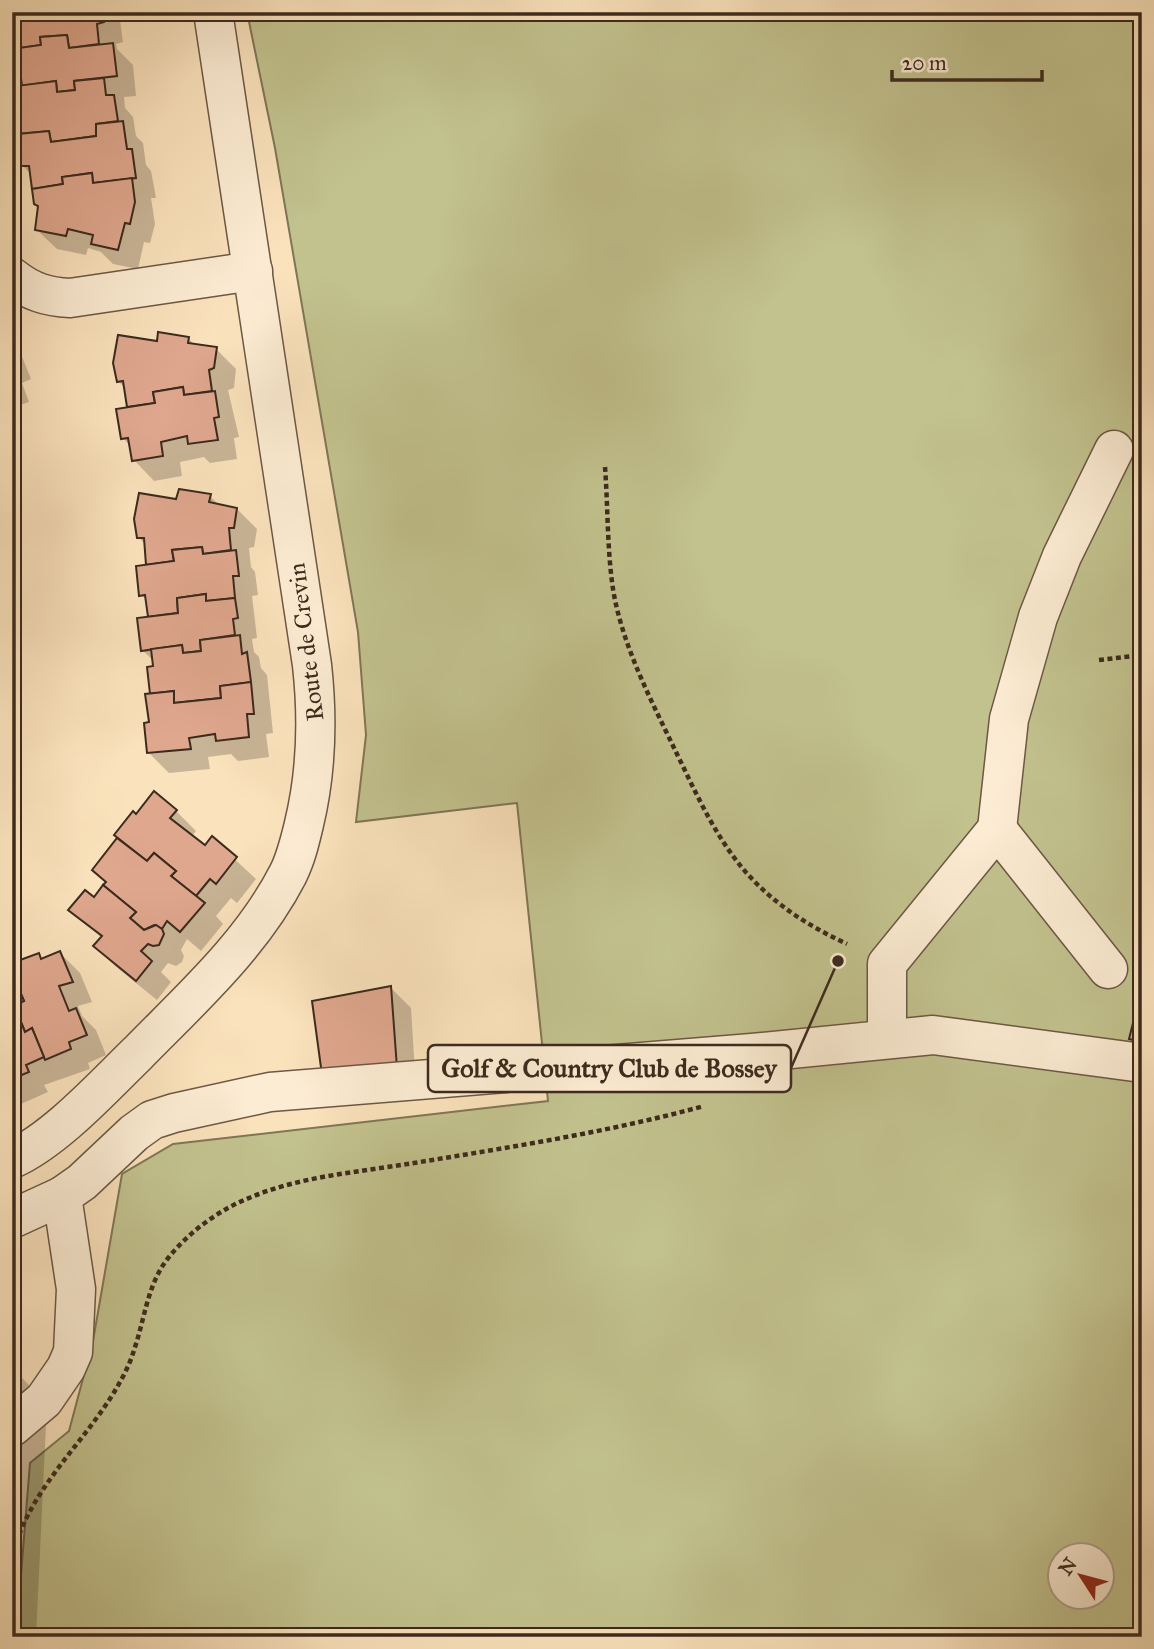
<svg xmlns="http://www.w3.org/2000/svg" width="1154" height="1649" viewBox="0 0 1154 1649" font-family="'IM FELL Great Primer',serif">
  <style>
    .green { fill: #c2c28e; stroke: #7f7656; stroke-width: 2; fill-rule: evenodd }
    .shadow { fill: #0003 }
    .building { fill: #dfa78e; stroke: #3c2a1d; stroke-width: 2 }
    .lines { fill: none; stroke-linecap: round; stroke-linejoin: round }
    .minor-casing { stroke: #6c5845; stroke-width: 41 }
    .path { stroke: #3c2a1d; stroke-width: 4.5; stroke-dasharray: 5 3.5; stroke-linecap: butt }
    .minor { stroke: #fcecd3; stroke-width: 38 }
    .labels { text-anchor: middle; dominant-baseline: central; stroke-width: 7; stroke-linejoin: round; paint-order: stroke }
    .street-label { font-size: 24px; fill: #3c2a1d; stroke: #fcecd3 }
    .leader { fill: none; stroke: #3c2a1d; stroke-width: 2.5 }
    .callout-dot { fill: #3c2a1d; stroke: #fcecd3; stroke-width: 2.5 }
    .callout { fill: #fcecd3; stroke: #3c2a1d; stroke-width: 2.5 }
    .callout-label { font-size: 26px; text-anchor: middle; font-weight: bold; fill: #3c2a1d }
  </style>
  <rect width="100%" height="100%" fill="#fae2bc"/>
  <filter id="stains"><feTurbulence type="fractalNoise" baseFrequency=".00286" numOctaves="4"/><feColorMatrix values="0 0 0 0 .2 0 0 0 0 .09 0 0 0 0 .02 0 0 0 .5 -.17"/></filter>
  <radialGradient id="worn" r=".72"><stop offset=".6" stop-color="#630" stop-opacity="0"/><stop offset="1" stop-color="#630" stop-opacity=".3"/></radialGradient>
  <path class="green" d="M247,12H1142V1637H16L30,1463L69,1431L93,1341L122,1174L173,1144L548,1101L517,803L356,822L366,735L358,632L275,148ZM1060,1554H1102V1596H1060Z"/>
  <g class="shadow">
    <path d="M12,12L119,13L123,42L116,44L117,49L133,65L136,96L124,97L125,108L133,117L136,136L143,143L146,165L151,171L156,198H151L155,224L150,243L144,242L138,269L113,264L101,252L88,248L86,255L57,249L36,229L40,207L32,175L23,166V88L22,77L15,70Z"/>
    <path d="M12,332L31,379L22,383L29,402L12,408Z"/>
    <path d="M188,338L196,346L216,349L236,369L234,388L228,390L239,437L234,438L237,459L210,463L204,457L180,462L182,476L154,481L134,460L131,447L123,438L129,408L126,389L118,381L158,343Z"/>
    <path d="M210,496L219,505L237,509L257,529L254,547L249,548L251,567L255,572L258,595L252,596L257,638L252,639L254,652L259,657L261,668L267,675L273,733L266,734L269,757L238,761L231,754L208,757L210,769L169,773L149,753L155,667V662L142,650L150,618L148,601L141,595L148,566L146,545L139,538L178,501Z"/>
    <path d="M176,811L196,831L191,837L205,848L213,839L256,879L237,903L231,898L216,916L223,924L201,951L187,939L181,950L184,956L182,962L176,966L168,963L161,972L171,982L157,1000L115,966L95,946L102,938L70,909L95,900L107,883L94,869L137,816Z"/>
    <path d="M60,953L80,973L92,1002L78,1006L82,1016L96,1030L106,1055L88,1063L90,1069L44,1085L48,1092L12,1108V965L38,955L44,960Z"/>
    <path d="M391,988L411,1008L416,1088L314,1003Z"/>
    <path d="M12,1368L47,1403L36,1637H12Z"/>
  </g>
  <g class="building">
    <path d="M12,12H103L104,22L97,24L99,44L69,48L67,35L40,37L41,45L12,49Z"/>
    <path d="M67,35L69,48L113,43L117,76L74,81L75,90L57,92L56,81L22,86L20,70L14,71L12,49L41,45L40,37Z"/>
    <path d="M104,78L106,95H114L118,121L96,124V136L51,142L49,131L18,134L14,108L19,107L16,86L56,81L57,92L75,90L74,81Z"/>
    <path d="M123,121L127,149H132L136,178L93,183L92,173L62,177L63,184L32,189L29,166H21L18,134L49,131L51,142L96,136V124Z"/>
    <path d="M92,173L93,183L132,178L135,202L130,224L125,223L118,250L91,244L93,235L68,229L66,236L35,230L38,206L34,204L32,189L63,184L62,177Z"/>
    <path d="M158,332L189,337L188,343L217,347L214,368L209,370L212,391L184,395L183,387L153,392L155,403L127,407L123,381L117,382L113,363L118,335L157,341Z"/>
    <path d="M183,387L184,395L215,391L219,417L214,418L218,440L188,444L187,436L161,442L163,456L132,461L128,438L121,439L116,409L155,403L153,392Z"/>
    <path d="M179,489L211,494L209,502L237,508L234,528H229L231,550L203,554L202,547L172,550L174,561L146,565L144,538H137L134,519L139,493L176,499Z"/>
    <path d="M202,547L203,554L236,550L239,576H233L235,598L206,601V594L177,598L178,613L148,617L145,595L139,596L136,566L174,561L172,550Z"/>
    <path d="M206,594V601L235,598L238,618L233,619L235,635L200,640L201,651L183,653L182,645L141,651L137,618L178,613L177,598Z"/>
    <path d="M240,635L242,654L247,652L251,682L220,686L221,698L174,703V691L150,694L147,667L153,666L151,649L182,645L183,653L201,651L200,640Z"/>
    <path d="M251,682L254,714H247L249,737L216,741L215,734L189,738L191,749L147,753L144,723L149,722L145,694L174,691V703L221,698L220,686Z"/>
    <path d="M154,791L177,810L170,818L205,845L212,836L237,857L216,884L210,879L196,896L171,876L176,871L154,853L147,861L114,835L133,811L136,814Z"/>
    <path d="M117,838L147,861L154,853L176,871L171,876L205,903L180,932L167,921L162,929L154,925L144,930L130,918L136,912L103,885L106,882L92,870Z"/>
    <path d="M103,885L136,912L130,918L144,930L156,925L162,929L164,934L159,945L153,946L148,944L141,951L152,961L136,981L93,946L102,936L68,910L85,890L94,897Z"/>
    <path d="M60,951L73,982L59,986L69,1011L76,1008L87,1035L69,1042L71,1049L45,1060L32,1028L25,1032L14,1005L24,1001L12,973V963L39,953L41,959Z"/>
    <path d="M12,973L24,1001L14,1005L25,1032L32,1028L44,1057L26,1065L29,1072L12,1079Z"/>
    <path d="M391,986L397,1068L322,1075L312,1001Z"/>
    <path d="M1142,991V1016L1135,1015Z"/>
    <path d="M1135,1015L1142,1016V1042L1129,1039Z"/>
  </g>
  <g class="lines">
    <g class="minor-casing">
      <g id="minor">
        <path d="M12,277C31,292 47,297 70,298L253,271"/>
        <path d="M997,829L1108,969"/>
        <path d="M887,1039V964L997,829L1009,719L1038,617L1062,556L1114,450"/>
        <path d="M12,1159C55,1140 104,1086 138,1053C193,997 252,944 288,874C296,858 300,841 304,824C317,770 318,719 312,665L213,12"/>
        <path d="M12,1219L62,1196L82,1182L134,1133L152,1120L174,1113L270,1092L752,1053L933,1035L1142,1063"/>
        <path d="M12,1427L44,1400L66,1368L73,1352L76,1289L62,1196"/>
      </g>
    </g>
    <g class="path">
      <path d="M605,467C608,507 607,549 613,589C622,645 651,700 676,752C698,797 719,846 756,883C783,910 813,928 847,944"/>
      <path d="M1099,660L1142,655"/>
      <path d="M12,1559C26,1492 83,1445 116,1389C123,1377 130,1364 134,1350C145,1319 147,1284 169,1257C189,1232 219,1210 249,1198C300,1176 360,1172 414,1163C511,1147 609,1132 704,1106"/>
    </g>
    <use href="#minor" class="minor"/>
  </g>
  <g class="labels">
    <g class="street-label">
      <text transform="translate(306 642) rotate(-97)">Route de Crevin</text>
    </g>
  </g>
  <path class="leader" d="M838 961L791 1068"/>
  <circle class="callout-dot" cx="838" cy="961" r="7"/>
  <rect class="callout" x="428" y="1045" width="363" height="47" rx="7"/>
  <g class="callout-label">
    <text x="609" y="1077">Golf &amp; Country Club de Bossey</text>
  </g>
  <rect width="1154" height="1649" fill="none" stroke="#fae2bc" stroke-width="42"/>
  <rect x="14" y="14" width="1126" height="1621" fill="none" stroke="#3c2a1d" stroke-width="3.5"/>
  <rect x="21" y="21" width="1112" height="1607" fill="none" stroke="#3c2a1d" stroke-width="2"/>
  <g transform="translate(1081 1576) rotate(306)"><circle r="33" fill="#fcecd3" stroke="#af9e8a" stroke-width="2"/>
  <path d="M0-5L12 26L0 18L-12 26Z" fill="#8f2418"/>
  <text y="-10" font-size="19" font-weight="bold" text-anchor="middle" fill="#3c2a1d">N</text>
  </g>
  <path d="M892 70v10h150v-10" fill="none" stroke="#3c2a1d" stroke-width="3.5"/>
  <text x="902" y="70" font-size="21" fill="#3c2a1d" stroke="#fcecd3" stroke-width="5" paint-order="stroke">20 m</text>
  <rect width="100%" height="100%" filter="url(#stains)"/>
  <rect width="100%" height="100%" fill="url(#worn)"/>
</svg>
